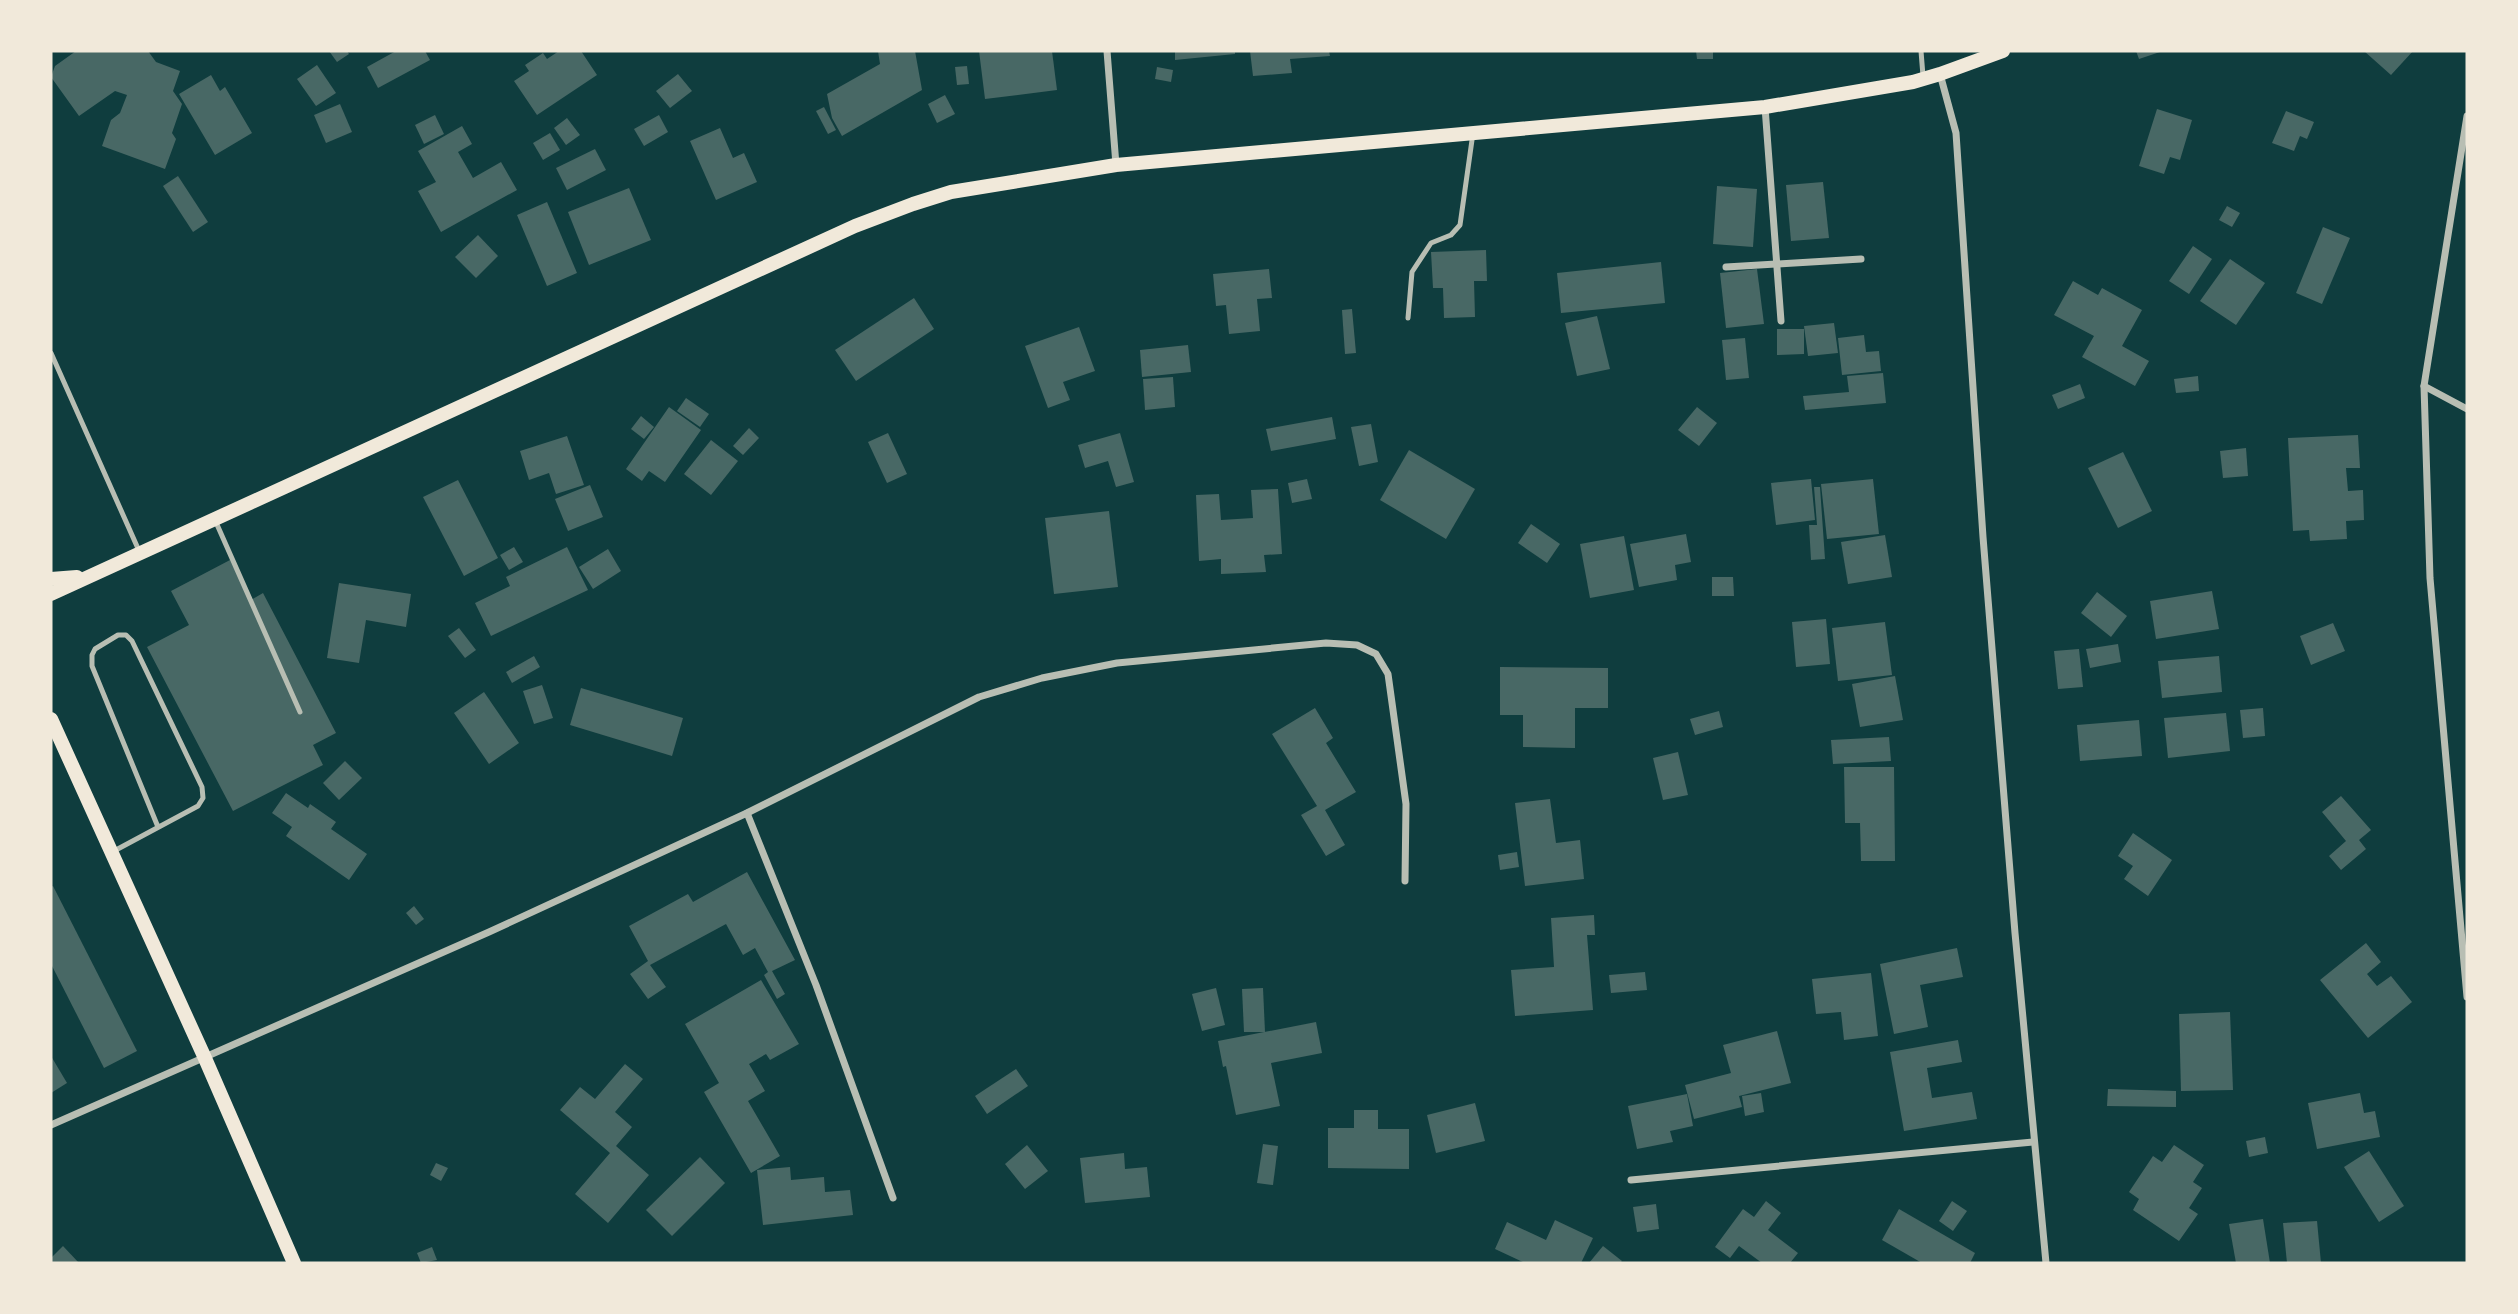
<svg xmlns="http://www.w3.org/2000/svg" width="2518" height="1314" viewBox="0 0 2518 1314" font-family="Inter,sans-serif">
  <style>
    .building { fill: #486865 }
    .lines { fill: none; stroke-linecap: round; stroke-linejoin: round }
    .service { stroke: #b8beb3; stroke-width: 5 }
    .minor { stroke: #b8beb3; stroke-width: 7 }
    .secondary { stroke: #f1e9da; stroke-width: 14 }
  </style>
  <rect width="100%" height="100%" fill="#0f3d3e"/>
  <g class="building">
    <path d="M76,51H148L156,62L180,71L173,91L182,104L172,133L176,139L165,169L102,146L111,120L120,113L127,95L115,91L79,116L51,77L55,66Z"/>
    <path d="M329,51H347L349,54L337,62Z"/>
    <path d="M396,51H425L430,60L378,88L367,67Z"/>
    <path d="M559,51H581L597,75L537,115L514,81L529,71L525,65L543,53L547,59Z"/>
    <path d="M878,51H915L922,90L842,136L832,118L827,94L880,64Z"/>
    <path d="M979,51H1052L1057,90L985,99Z"/>
    <path d="M1175,51H1235V54L1175,60Z"/>
    <path d="M1250,51H1329L1330,56L1290,59L1292,73L1253,76Z"/>
    <path d="M1696,51H1713V59H1697Z"/>
    <path d="M2136,51H2163L2139,59Z"/>
    <path d="M2364,51H2413L2391,75Z"/>
    <path d="M317,65L336,93L316,106L297,79Z"/>
    <path d="M967,66L969,84L957,85L955,67Z"/>
    <path d="M1157,67L1173,70L1171,82L1155,79Z"/>
    <path d="M678,74L692,91L670,108L656,91Z"/>
    <path d="M211,75L220,91L225,87L252,133L215,155L179,94Z"/>
    <path d="M945,95L955,114L937,123L928,104Z"/>
    <path d="M340,104L352,132L326,143L314,115Z"/>
    <path d="M824,107L836,130L828,134L816,111Z"/>
    <path d="M2157,109L2192,120L2180,160L2170,157L2164,174L2139,166Z"/>
    <path d="M2286,111L2314,122L2307,139L2300,136L2294,151L2272,143Z"/>
    <path d="M435,115L444,134L424,144L415,125Z"/>
    <path d="M659,115L668,132L644,146L634,129Z"/>
    <path d="M567,118L580,135L566,145L554,128Z"/>
    <path d="M462,126L472,144L458,152L473,178L501,162L517,190L441,232L418,191L436,182L418,151Z"/>
    <path d="M720,128L733,158L744,153L757,182L716,200L690,141Z"/>
    <path d="M550,133L560,150L543,160L533,143Z"/>
    <path d="M595,149L606,170L567,190L556,168Z"/>
    <path d="M178,176L208,222L193,232L163,186Z"/>
    <path d="M1823,182L1829,238L1791,241L1786,185Z"/>
    <path d="M1717,186L1757,189L1753,247L1713,244Z"/>
    <path d="M629,188L651,240L589,265L568,212Z"/>
    <path d="M547,202L577,273L547,286L517,215Z"/>
    <path d="M2227,206L2240,213L2232,227L2219,220Z"/>
    <path d="M2323,227L2350,238L2322,304L2296,293Z"/>
    <path d="M478,235L498,256L476,278L455,257Z"/>
    <path d="M2193,246L2212,259L2189,294L2169,281Z"/>
    <path d="M1486,250L1487,281H1474L1475,317L1444,318L1443,288H1433L1431,252Z"/>
    <path d="M2230,259L2265,283L2236,325L2200,301Z"/>
    <path d="M1661,262L1665,303L1561,313L1557,273Z"/>
    <path d="M1269,269L1272,298L1257,299L1260,331L1229,334L1226,305L1216,306L1213,274Z"/>
    <path d="M1757,269L1764,324L1726,328L1720,273Z"/>
    <path d="M2073,281L2098,295L2102,288L2142,310L2122,346L2149,361L2135,386L2082,357L2094,336L2054,315Z"/>
    <path d="M914,298L934,329L856,381L835,350Z"/>
    <path d="M1352,309L1356,353L1345,354L1342,310Z"/>
    <path d="M1597,316L1610,369L1577,376L1565,323Z"/>
    <path d="M1834,323L1838,353L1808,356L1804,326Z"/>
    <path d="M1079,327L1095,371L1063,382L1070,400L1048,408L1025,346Z"/>
    <path d="M1777,329H1804V354L1777,355Z"/>
    <path d="M1864,335L1866,352L1879,351L1881,371L1842,375L1838,338Z"/>
    <path d="M1745,338L1749,378L1726,380L1722,340Z"/>
    <path d="M1188,345L1191,372L1142,377L1140,350Z"/>
    <path d="M1883,373L1886,403L1805,410L1803,396L1849,392L1847,376Z"/>
    <path d="M2198,376L2199,391L2176,393L2174,379Z"/>
    <path d="M1173,377L1175,407L1145,410L1143,379Z"/>
    <path d="M2080,384L2085,398L2058,409L2052,395Z"/>
    <path d="M686,398L709,414L700,427L677,411Z"/>
    <path d="M669,407L701,430L665,482L649,471L642,481L626,469Z"/>
    <path d="M1697,407L1717,423L1699,446L1678,430Z"/>
    <path d="M641,416L654,427L644,439L631,429Z"/>
    <path d="M1332,417L1336,439L1271,451L1266,429Z"/>
    <path d="M1371,424L1378,462L1359,466L1351,427Z"/>
    <path d="M749,428L759,438L743,455L733,446Z"/>
    <path d="M888,433L907,474L887,483L868,442Z"/>
    <path d="M1120,433L1134,482L1116,487L1108,461L1085,468L1078,445Z"/>
    <path d="M2358,435L2360,468H2346L2348,491L2363,490L2364,520L2346,521L2347,539L2310,541L2309,530L2293,531L2288,438Z"/>
    <path d="M567,436L584,485L556,494L549,473L529,480L520,451Z"/>
    <path d="M711,440L738,461L711,495L684,474Z"/>
    <path d="M2246,448L2248,476L2223,478L2220,451Z"/>
    <path d="M1409,450L1475,489L1446,539L1380,500Z"/>
    <path d="M2123,452L2152,511L2118,528L2088,468Z"/>
    <path d="M1307,479L1312,499L1292,503L1288,483Z"/>
    <path d="M1811,479L1815,520L1776,525L1771,483Z"/>
    <path d="M1873,479L1879,534L1827,539L1821,484Z"/>
    <path d="M458,480L498,558L464,576L423,497Z"/>
    <path d="M590,485L603,517L568,531L555,499Z"/>
    <path d="M1814,487H1820L1825,559L1811,560L1809,525H1817Z"/>
    <path d="M1278,489L1282,554L1264,555L1266,572L1221,574V559L1199,561L1196,495L1219,494L1221,520L1253,518L1251,490Z"/>
    <path d="M1109,511L1118,587L1054,594L1045,518Z"/>
    <path d="M1531,524L1560,544L1547,563L1518,543Z"/>
    <path d="M1686,534L1691,562L1675,565L1677,580L1639,587L1630,544Z"/>
    <path d="M1885,535L1892,577L1848,584L1841,542Z"/>
    <path d="M1624,536L1634,590L1590,598L1580,544Z"/>
    <path d="M514,547L523,562L509,570L500,555Z"/>
    <path d="M567,547L588,590L491,636L475,603L510,586L506,577Z"/>
    <path d="M608,549L621,571L593,589L579,567Z"/>
    <path d="M230,560L251,600L263,593L336,733L313,745L323,765L233,811L147,647L189,625L171,591Z"/>
    <path d="M1712,577H1733L1734,596H1712Z"/>
    <path d="M339,583L411,594L406,627L366,620L359,663L327,658Z"/>
    <path d="M2212,591L2219,629L2156,639L2150,601Z"/>
    <path d="M2097,592L2127,616L2111,637L2081,613Z"/>
    <path d="M1826,619L1830,664L1796,667L1792,622Z"/>
    <path d="M1885,622L1892,675L1838,681L1832,628Z"/>
    <path d="M2333,623L2345,651L2311,665L2300,636Z"/>
    <path d="M459,628L476,650L465,658L448,636Z"/>
    <path d="M2118,644L2121,662L2090,668L2086,649Z"/>
    <path d="M2079,649L2083,687L2058,689L2054,651Z"/>
    <path d="M534,656L540,667L512,683L506,672Z"/>
    <path d="M2219,656L2222,692L2162,698L2158,661Z"/>
    <path d="M1500,667L1608,668V708H1575V748L1523,747V715H1500Z"/>
    <path d="M1895,676L1903,720L1860,727L1852,684Z"/>
    <path d="M542,685L553,718L534,724L523,691Z"/>
    <path d="M581,688L683,718L672,756L570,725Z"/>
    <path d="M484,692L519,743L489,764L454,713Z"/>
    <path d="M1315,708L1333,738L1326,743L1356,792L1325,810L1345,845L1326,856L1301,815L1317,806L1272,734Z"/>
    <path d="M2263,708L2265,736L2243,738L2240,710Z"/>
    <path d="M1719,711L1723,727L1695,735L1690,719Z"/>
    <path d="M2226,713L2230,751L2168,758L2164,718Z"/>
    <path d="M2139,720L2142,756L2080,761L2077,725Z"/>
    <path d="M1889,737L1891,761L1833,764L1831,740Z"/>
    <path d="M1678,752L1688,795L1663,800L1653,758Z"/>
    <path d="M345,761L362,778L339,800L323,783Z"/>
    <path d="M1844,767H1894L1895,861H1861L1860,823H1845Z"/>
    <path d="M286,793L308,808L310,804L336,822L331,829L367,854L349,880L286,836L292,827L272,813Z"/>
    <path d="M2341,796L2371,830L2359,840L2366,849L2341,870L2329,856L2346,841L2322,812Z"/>
    <path d="M1550,799L1556,843L1580,840L1584,879L1525,886L1515,803Z"/>
    <path d="M2133,833L2172,860L2148,896L2124,879L2133,866L2118,856Z"/>
    <path d="M1517,852L1519,867L1500,870L1498,855Z"/>
    <path d="M747,872L795,960L772,971L785,994L777,999L764,975L768,972L755,948L743,955L726,924L650,965L666,987L648,999L630,974L648,961L629,926L688,894L693,902Z"/>
    <path d="M53,886L137,1051L104,1068L51,964V887Z"/>
    <path d="M414,906L424,919L416,925L406,913Z"/>
    <path d="M1594,915L1595,935H1587L1593,1010L1515,1016L1511,970L1554,967L1551,918Z"/>
    <path d="M2366,943L2381,962L2367,974L2377,986L2391,976L2412,1002L2368,1038L2320,980Z"/>
    <path d="M1957,948L1963,977L1920,985L1928,1027L1894,1034L1880,964Z"/>
    <path d="M1645,972L1647,990L1611,993L1609,975Z"/>
    <path d="M1871,973L1878,1036L1844,1040L1841,1012L1816,1014L1812,979Z"/>
    <path d="M761,980L799,1044L770,1060L766,1054L749,1064L765,1091L748,1101L780,1156L751,1173L704,1092L719,1083L685,1024Z"/>
    <path d="M1216,988L1225,1025L1202,1031L1192,994Z"/>
    <path d="M1263,988L1265,1032H1244L1242,989Z"/>
    <path d="M2230,1012L2233,1090L2181,1091L2179,1014Z"/>
    <path d="M1316,1022L1322,1053L1271,1063L1280,1106L1236,1115L1226,1066L1223,1067L1218,1041Z"/>
    <path d="M1777,1031L1791,1083L1739,1096L1742,1107L1694,1119L1685,1085L1731,1073L1723,1045Z"/>
    <path d="M1958,1040L1962,1062L1927,1068L1932,1098L1972,1092L1977,1119L1904,1131L1890,1052Z"/>
    <path d="M51,1056L67,1083L51,1093Z"/>
    <path d="M625,1064L643,1079L615,1112L632,1127L616,1146L649,1175L608,1223L575,1194L610,1153L560,1110L580,1087L595,1099Z"/>
    <path d="M1016,1069L1028,1086L987,1114L975,1096Z"/>
    <path d="M2108,1089L2176,1091V1107L2107,1106Z"/>
    <path d="M1761,1093L1764,1112L1745,1116L1742,1096Z"/>
    <path d="M2360,1093L2364,1113L2375,1111L2380,1137L2317,1149L2308,1103Z"/>
    <path d="M1687,1094L1693,1126L1670,1131L1673,1142L1637,1149L1628,1106Z"/>
    <path d="M1475,1103L1485,1141L1436,1153L1427,1115Z"/>
    <path d="M1354,1110H1378V1129H1409V1169L1328,1168V1128H1354Z"/>
    <path d="M2265,1137L2268,1153L2249,1157L2246,1141Z"/>
    <path d="M1263,1144L1278,1146L1273,1185L1257,1183Z"/>
    <path d="M1027,1145L1048,1171L1025,1189L1005,1164Z"/>
    <path d="M2174,1145L2204,1165L2193,1182L2202,1188L2189,1208L2198,1214L2179,1241L2133,1210L2139,1199L2129,1192L2153,1156L2162,1162Z"/>
    <path d="M2369,1151L2404,1206L2379,1222L2344,1167Z"/>
    <path d="M1124,1153L1125,1169L1147,1167L1150,1197L1085,1203L1080,1158Z"/>
    <path d="M700,1157L725,1183L672,1236L646,1210Z"/>
    <path d="M436,1163L448,1168L441,1181L430,1175Z"/>
    <path d="M790,1167L791,1180L824,1177L825,1192L850,1190L853,1215L763,1225L757,1170Z"/>
    <path d="M1766,1201L1781,1213L1768,1230L1798,1253L1790,1263H1762L1739,1246L1730,1258L1715,1247L1743,1209L1754,1217Z"/>
    <path d="M1952,1201L1967,1211L1953,1231L1939,1221Z"/>
    <path d="M1656,1204L1659,1229L1637,1232L1633,1207Z"/>
    <path d="M1899,1209L1975,1253L1970,1263H1922L1882,1240Z"/>
    <path d="M2263,1219L2270,1263H2236L2229,1224Z"/>
    <path d="M1555,1220L1593,1238L1581,1263H1525L1495,1249L1507,1222L1546,1240Z"/>
    <path d="M2317,1221L2321,1263H2287L2283,1223Z"/>
    <path d="M63,1246L79,1263H51V1258Z"/>
    <path d="M1603,1246L1622,1261L1620,1263H1589Z"/>
    <path d="M432,1247L437,1260L421,1263L417,1253Z"/>
  </g>
  <g class="lines">
    <g class="service">
      <path d="M1921,51L1923,76"/>
      <path d="M1408,318L1412,272L1431,243L1451,235L1460,225L1473,133"/>
      <path d="M51,353L140,553"/>
      <path d="M215,520L300,712"/>
      <path d="M114,851L198,806L203,798L202,787L132,641L126,635H118L95,649L92,655V666L158,827"/>
    </g>
    <g class="minor">
      <path d="M1107,51L1116,165"/>
      <path d="M1940,74L1956,133L1983,537L2015,933L2046,1263"/>
      <path d="M1765,107L1781,321"/>
      <path d="M2467,116L2424,386L2430,578L2467,997"/>
      <path d="M1726,267L1861,259"/>
      <path d="M2424,386L2467,409"/>
      <path d="M747,813L816,985L893,1198"/>
      <path d="M51,1125L489,932L747,813L979,697L1042,678L1117,663L1326,643L1357,645L1376,654L1388,674L1406,804L1405,881"/>
      <path d="M1631,1180L2033,1142"/>
    </g>
    <g class="secondary">
      <path d="M51,579L77,577"/>
      <path d="M51,594L855,226L913,204L951,192L1116,165L1765,107L1913,82L1940,74L2003,51"/>
      <path d="M51,719L204,1056L294,1263"/>
    </g>
  </g>
  <rect width="2518" height="1314" fill="none" stroke="#f1e9da" stroke-width="105"/>
</svg>
